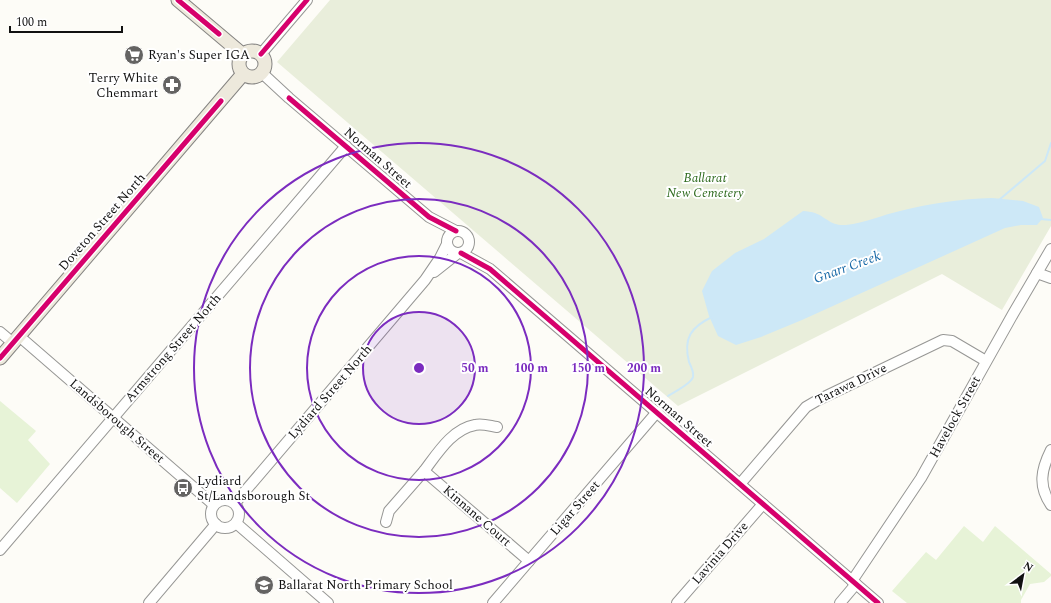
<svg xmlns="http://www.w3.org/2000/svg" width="1051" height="603" viewBox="0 0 1051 603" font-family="Spectral,serif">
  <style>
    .green { fill: #e7f3d7 }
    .cemetery { fill: #e9eedb }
    .water { fill: #cde8f7 }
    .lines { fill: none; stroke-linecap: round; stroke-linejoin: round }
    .stream { stroke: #cde8f7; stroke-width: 2 }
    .minor-casing { stroke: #979795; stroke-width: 12 }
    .major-casing { stroke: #858482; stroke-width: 15 }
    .minor { stroke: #fffffe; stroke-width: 10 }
    .major { stroke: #ede9dc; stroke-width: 13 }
    .cycleway-casing { stroke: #fff; stroke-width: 8 }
    .cycleway { stroke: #d6006c; stroke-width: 5 }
    .ring { fill: none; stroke: #7b2cbf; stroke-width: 2 }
    .labels { text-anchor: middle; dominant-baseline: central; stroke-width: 4; stroke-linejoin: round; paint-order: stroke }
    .poi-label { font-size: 13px; fill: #111; stroke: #fff; text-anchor: start }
    .street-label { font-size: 13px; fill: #111; stroke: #fff }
    .park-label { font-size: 13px; font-style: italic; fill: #2f6b1f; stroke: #fff }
    .water-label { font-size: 14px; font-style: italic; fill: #1768a6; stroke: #fff }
    .centre { fill: #7b2cbf; stroke: #fff; stroke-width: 2 }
    .ring-label { font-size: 12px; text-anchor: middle; font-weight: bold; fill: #7b2cbf; stroke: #fff; stroke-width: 4; stroke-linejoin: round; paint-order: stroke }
  </style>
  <rect width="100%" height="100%" fill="#fdfcf7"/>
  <g class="green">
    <path d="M0,401L36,431L28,440L50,464L17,503L0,488Z"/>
    <path d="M964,526L983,542L995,526L1051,574V576L1044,582L1030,584L1021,600V603H907L892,591L926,552L936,560Z"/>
  </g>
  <path class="cemetery" d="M330,0H1051V226L1002,310L942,274L678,406L277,62Z"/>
  <path class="water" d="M992,198L1023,201L1039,207L1043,218L1037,225H1021L1005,228L802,320L761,337L736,345L718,336L709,316L702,291L712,271L735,253L764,239L803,211C807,211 812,212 815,213C828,218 830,226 846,225C865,223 882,215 900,211C931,203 961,199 992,198Z"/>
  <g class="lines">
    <g class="stream">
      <path d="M999,200L1045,161L1051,143"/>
      <path d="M1040,219L1051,220"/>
      <path d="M668,396C674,392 691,384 693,377C694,373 691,366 689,362C683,338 691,327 712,317"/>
    </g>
    <g class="minor-casing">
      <g id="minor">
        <path d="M261,54L307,0"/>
        <path d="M262,73L289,98L429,217L456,231"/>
        <circle cx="458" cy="242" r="11"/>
        <path d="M461,253L490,269L878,603"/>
        <path d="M434,272L458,253"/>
        <path d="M1037,273L1051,278"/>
        <path d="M0,332L13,343"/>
        <path d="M19,336L214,505"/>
        <path d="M497,427C490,426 482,423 475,425C452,429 437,454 424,471L529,561"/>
        <path d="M1051,450C1041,470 1038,486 1051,505"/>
        <path d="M740,484L806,407L818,400L943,340L952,341L986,361"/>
        <circle cx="225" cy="514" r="14"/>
        <path d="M235,503L425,280L440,258L447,244"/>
        <path d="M386,522L389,511L424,471"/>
        <path d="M236,523L328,603"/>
        <path d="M0,550L346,146"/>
        <path d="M852,581L921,478L1013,314L1051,249"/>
        <path d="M149,603L216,524"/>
        <path d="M493,603L657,412"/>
        <path d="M677,603L763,504"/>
        <path d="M840,603L856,584"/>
      </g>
    </g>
    <g class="major-casing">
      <g id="major">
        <path d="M178,0L242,54"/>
        <circle cx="252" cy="64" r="13"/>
        <path d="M0,358L243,74"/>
      </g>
    </g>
    <use href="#minor" class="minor"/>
    <use href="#major" class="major"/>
    <g class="cycleway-casing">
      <g id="cycleway">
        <path d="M178,0L219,34"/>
        <path d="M261,54L307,0"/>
        <path d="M289,98L429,217L456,231"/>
        <path d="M461,253L490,269L878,603"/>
        <path d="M0,358L221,101"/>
      </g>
    </g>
    <use href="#cycleway" class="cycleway"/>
  </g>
  <circle cx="419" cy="368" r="56" fill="#7b2cbf" fill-opacity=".12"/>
  <g class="ring">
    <circle cx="419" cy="368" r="56"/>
    <circle cx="419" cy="368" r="112"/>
    <circle cx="419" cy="368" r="169"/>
    <circle cx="419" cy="368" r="225"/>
  </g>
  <defs>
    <g id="supermarket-disc" transform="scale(1)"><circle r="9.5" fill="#646362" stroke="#fff"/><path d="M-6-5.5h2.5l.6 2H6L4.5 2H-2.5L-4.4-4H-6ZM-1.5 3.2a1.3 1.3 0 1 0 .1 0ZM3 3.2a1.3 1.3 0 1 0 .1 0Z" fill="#fff"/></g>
    <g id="pharmacy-disc" transform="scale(1)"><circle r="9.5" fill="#646362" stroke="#fff"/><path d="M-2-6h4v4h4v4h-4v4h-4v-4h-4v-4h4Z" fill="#fff"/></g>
    <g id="bus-disc" transform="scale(1)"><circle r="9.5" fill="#646362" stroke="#fff"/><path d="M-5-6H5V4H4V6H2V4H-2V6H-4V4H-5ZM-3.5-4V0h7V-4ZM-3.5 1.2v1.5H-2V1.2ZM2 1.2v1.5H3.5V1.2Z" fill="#fff"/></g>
    <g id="school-disc" transform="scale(1)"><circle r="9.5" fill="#646362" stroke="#fff"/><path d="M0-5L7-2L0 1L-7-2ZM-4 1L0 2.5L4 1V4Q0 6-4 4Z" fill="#fff"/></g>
  </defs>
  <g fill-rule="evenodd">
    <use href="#supermarket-disc" x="134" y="55"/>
    <use href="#pharmacy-disc" x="172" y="85"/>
    <use href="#bus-disc" x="183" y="488"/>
    <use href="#school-disc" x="264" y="585"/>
  </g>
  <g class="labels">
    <g class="poi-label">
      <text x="148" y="55">Ryan's Super IGA</text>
      <text x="158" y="78" text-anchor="end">Terry White<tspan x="158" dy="15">Chemmart</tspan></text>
      <text x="197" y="481">Lydiard<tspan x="197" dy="15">St/Landsborough St</tspan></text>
      <text x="278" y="585">Ballarat North Primary School</text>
    </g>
    <g class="street-label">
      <text transform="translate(378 158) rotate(41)">Norman Street</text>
      <text transform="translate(102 222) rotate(-49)">Doveton Street North</text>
      <text transform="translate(173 348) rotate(-49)">Armstrong Street North</text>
      <text transform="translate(851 384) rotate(-26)">Tarawa Drive</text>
      <text transform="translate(330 392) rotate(-49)">Lydiard Street North</text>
      <text transform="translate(679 417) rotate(41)">Norman Street</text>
      <text transform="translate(955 417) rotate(-61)">Havelock Street</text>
      <text transform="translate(117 421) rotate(41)">Landsborough Street</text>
      <text transform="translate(575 508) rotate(-49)">Ligar Street</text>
      <text transform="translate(477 516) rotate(41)">Kinnane Court</text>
      <text transform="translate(720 553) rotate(-49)">Lavinia Drive</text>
    </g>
    <g class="park-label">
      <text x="705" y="178">Ballarat<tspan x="705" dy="15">New Cemetery</tspan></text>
    </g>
    <g class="water-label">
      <text transform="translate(847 267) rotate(-20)">Gnarr Creek</text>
    </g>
  </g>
  <circle cx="419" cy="368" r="6" class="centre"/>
  <g class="ring-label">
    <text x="475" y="372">50 m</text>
    <text x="531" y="372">100 m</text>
    <text x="588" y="372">150 m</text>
    <text x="644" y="372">200 m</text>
  </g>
  <g transform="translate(1023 575) rotate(32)" stroke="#ffffff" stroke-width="3" paint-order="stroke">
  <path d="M0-3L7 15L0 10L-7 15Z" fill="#111111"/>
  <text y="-6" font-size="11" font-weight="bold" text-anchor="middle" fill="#111111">N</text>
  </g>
  <path d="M10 26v6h112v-6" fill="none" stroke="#111111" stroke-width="2"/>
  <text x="16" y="26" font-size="12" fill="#111111" stroke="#ffffff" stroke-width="3" paint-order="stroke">100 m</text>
</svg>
